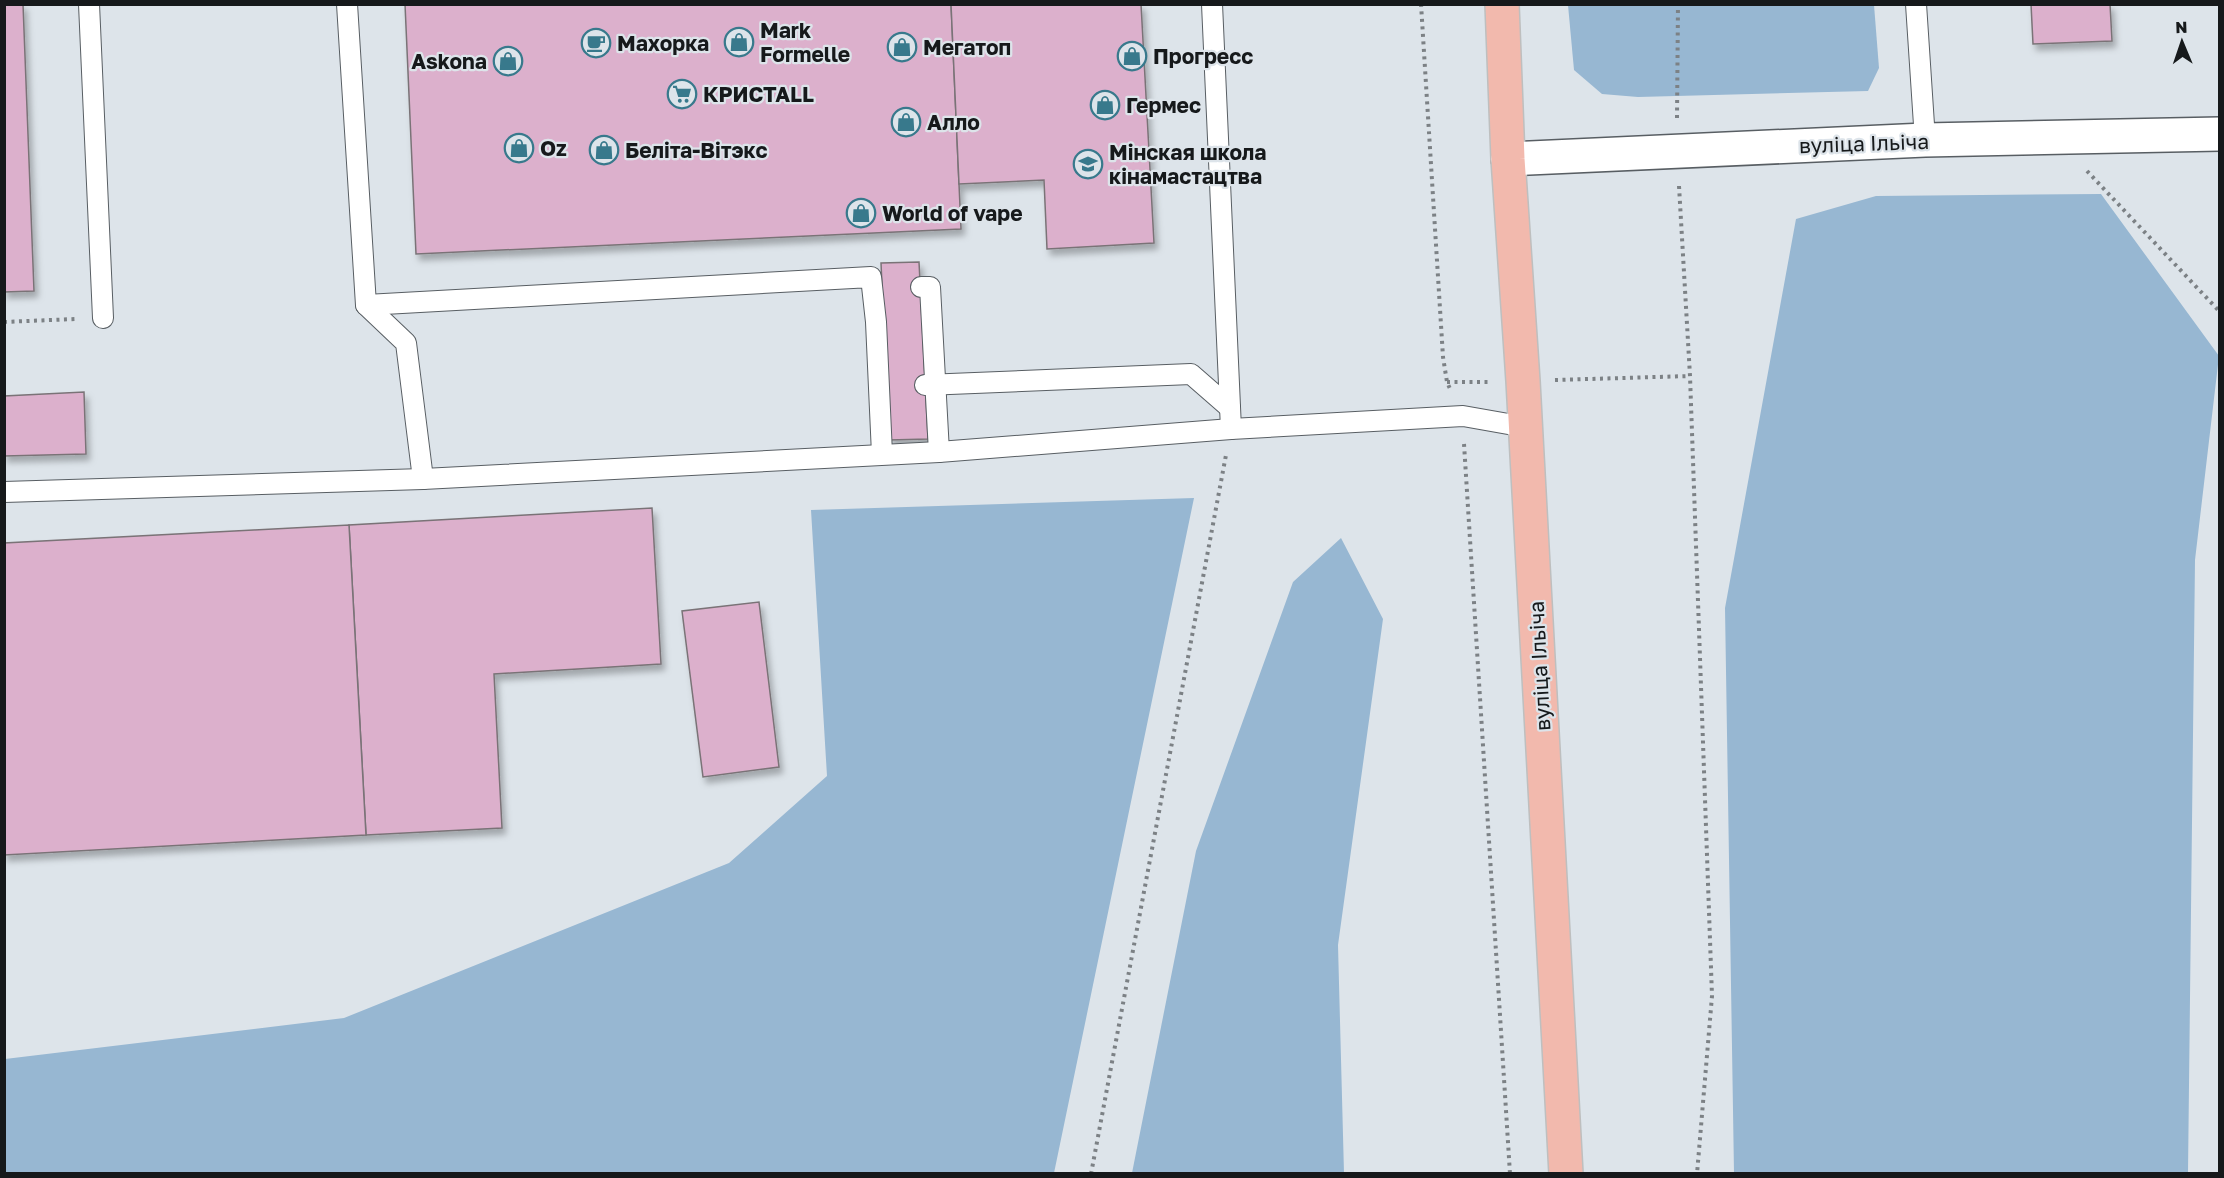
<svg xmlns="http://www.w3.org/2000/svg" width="2224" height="1178" viewBox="0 0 2224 1178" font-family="'Golos Text',sans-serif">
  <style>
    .green { fill: #97b7d2 }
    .building { fill: #dcb0cc; stroke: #7a7377; stroke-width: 1.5; filter: url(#shadow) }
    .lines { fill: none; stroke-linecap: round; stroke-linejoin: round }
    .service-casing { stroke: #585e63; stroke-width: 22 }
    .minor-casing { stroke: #585e63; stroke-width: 36 }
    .primary-casing { stroke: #bebfbf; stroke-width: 36 }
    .path { stroke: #7c8185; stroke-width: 4; stroke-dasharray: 3 4.5; stroke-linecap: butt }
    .service { stroke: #fff; stroke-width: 20 }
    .minor { stroke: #fff; stroke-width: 33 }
    .primary { stroke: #f2b9ad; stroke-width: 33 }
    .labels { text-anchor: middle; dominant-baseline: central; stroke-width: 4.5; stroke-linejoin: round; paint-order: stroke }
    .poi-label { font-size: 21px; font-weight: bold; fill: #16191b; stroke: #dde4ea; text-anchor: start }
    .street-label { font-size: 21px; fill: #16191b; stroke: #dde4ea }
  </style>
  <defs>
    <filter id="shadow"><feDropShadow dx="3.5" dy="6" stdDeviation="3" flood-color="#0004"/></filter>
  </defs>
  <rect width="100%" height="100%" fill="#dde4ea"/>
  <g class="green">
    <path d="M1568,5H1874L1879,68L1868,91L1638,97L1602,94L1574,70Z"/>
    <path d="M2101,194L2219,356L2195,560L2188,1173H1734L1725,608L1796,219L1876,196Z"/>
    <path d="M1194,498L1054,1173H5V1059L344,1018L729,863L827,776L811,510Z"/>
    <path d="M1341,538L1383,619L1338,945L1344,1173H1132L1196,851L1293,582Z"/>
  </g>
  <g class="building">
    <path d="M4,4H23L34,291L4,292Z"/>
    <path d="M405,4H951L961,229L416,254Z"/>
    <path d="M951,4H1141L1154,243L1047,249L1044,180L959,184Z"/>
    <path d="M2031,4H2110L2112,41L2033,44Z"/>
    <path d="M919,262L928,439L889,440L881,263Z"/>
    <path d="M84,392L86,454L4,456V396Z"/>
    <path d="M652,508L661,664L494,674L502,828L366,835L349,525Z"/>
    <path d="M349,525L366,835L4,855V543Z"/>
    <path d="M759,602L779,767L703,777L682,611Z"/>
  </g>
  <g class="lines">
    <g class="service-casing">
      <g id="service">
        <path d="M89,4L103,318"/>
        <path d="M347,4L366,305L406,343L423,479"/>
        <path d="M1212,4L1231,429"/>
        <path d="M1916,4L1925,140"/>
        <path d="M921,287H930L939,452"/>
        <path d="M366,305L871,277L876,322L882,454"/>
        <path d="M925,385L1191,374L1230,408"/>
        <path d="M4,492L423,479L939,452L1231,429L1463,416L1525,427"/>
      </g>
    </g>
    <g class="minor-casing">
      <path id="minor" d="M1508,159L1925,140L2220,134"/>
    </g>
    <g class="primary-casing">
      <path id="primary" d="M1502,4L1508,159L1523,381L1566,1174"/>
    </g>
    <g class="path">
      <path d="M1421,4L1443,357L1447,382L1451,391"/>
      <path d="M1677,118L1678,4"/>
      <path d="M2087,171L2220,312"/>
      <path d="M1679,186L1690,376L1712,996L1697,1174"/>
      <path d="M4,322L75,319"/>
      <path d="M1555,380L1690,376"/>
      <path d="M1447,382H1491"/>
      <path d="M1464,444L1510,1174"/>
      <path d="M1091,1174L1226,455"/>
    </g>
    <use href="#service" class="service"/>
    <use href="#minor" class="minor"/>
    <use href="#primary" class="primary"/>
  </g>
  <defs>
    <g id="shop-ring" transform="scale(1.5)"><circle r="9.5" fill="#dde4ea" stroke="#38798c" stroke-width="1.5"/><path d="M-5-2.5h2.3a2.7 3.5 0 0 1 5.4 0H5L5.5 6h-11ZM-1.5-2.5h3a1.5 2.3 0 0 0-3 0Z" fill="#38798c"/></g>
    <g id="cafe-ring" transform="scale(1.5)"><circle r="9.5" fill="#dde4ea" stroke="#38798c" stroke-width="1.5"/><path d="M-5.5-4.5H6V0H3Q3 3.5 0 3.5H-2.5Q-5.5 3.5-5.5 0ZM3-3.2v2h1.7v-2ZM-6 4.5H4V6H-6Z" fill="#38798c"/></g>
    <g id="supermarket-ring" transform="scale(1.5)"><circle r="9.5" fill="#dde4ea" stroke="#38798c" stroke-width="1.5"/><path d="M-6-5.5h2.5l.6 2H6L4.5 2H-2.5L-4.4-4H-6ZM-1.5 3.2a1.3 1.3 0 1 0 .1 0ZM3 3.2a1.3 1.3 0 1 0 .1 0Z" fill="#38798c"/></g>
    <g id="school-ring" transform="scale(1.5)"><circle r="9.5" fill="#dde4ea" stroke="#38798c" stroke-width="1.5"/><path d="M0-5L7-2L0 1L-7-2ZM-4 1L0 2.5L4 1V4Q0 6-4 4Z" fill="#38798c"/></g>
  </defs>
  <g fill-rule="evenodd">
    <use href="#shop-ring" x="739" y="42"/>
    <use href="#cafe-ring" x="596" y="43"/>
    <use href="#shop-ring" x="902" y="47"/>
    <use href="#shop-ring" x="1132" y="56"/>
    <use href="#shop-ring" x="508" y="61"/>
    <use href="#supermarket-ring" x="682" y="94"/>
    <use href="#shop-ring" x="1105" y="105"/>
    <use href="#shop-ring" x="906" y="122"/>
    <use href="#shop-ring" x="519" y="148"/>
    <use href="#shop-ring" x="604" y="150"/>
    <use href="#school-ring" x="1088" y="164"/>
    <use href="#shop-ring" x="861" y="213"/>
  </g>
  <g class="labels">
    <g class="poi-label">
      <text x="760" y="30">Mark<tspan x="760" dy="24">Formelle</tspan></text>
      <text x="617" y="43">Махорка</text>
      <text x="923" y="47">Мегатоп</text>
      <text x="1153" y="56">Прогресс</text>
      <text x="487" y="61" text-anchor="end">Askona</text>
      <text x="703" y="94">КРИСТАLL</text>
      <text x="1126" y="105">Гермес</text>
      <text x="927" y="122">Алло</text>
      <text x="540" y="148">Oz</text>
      <text x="625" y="150">Беліта-Вітэкс</text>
      <text x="1109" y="152">Мінская школа<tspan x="1109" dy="24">кінамастацтва</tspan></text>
      <text x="882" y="213">World of vape</text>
    </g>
    <g class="street-label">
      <text transform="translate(1864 143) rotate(-2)">вуліца Ільіча</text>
      <text transform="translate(1539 666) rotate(-93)">вуліца Ільіча</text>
    </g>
  </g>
  <rect width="2224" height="1178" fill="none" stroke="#16191b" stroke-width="12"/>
  <g transform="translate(2182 42) rotate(358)" stroke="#dde4ea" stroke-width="4.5" paint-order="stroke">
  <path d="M0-4.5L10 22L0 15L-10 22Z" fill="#16191b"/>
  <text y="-9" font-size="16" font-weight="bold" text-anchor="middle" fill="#16191b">N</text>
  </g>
</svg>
